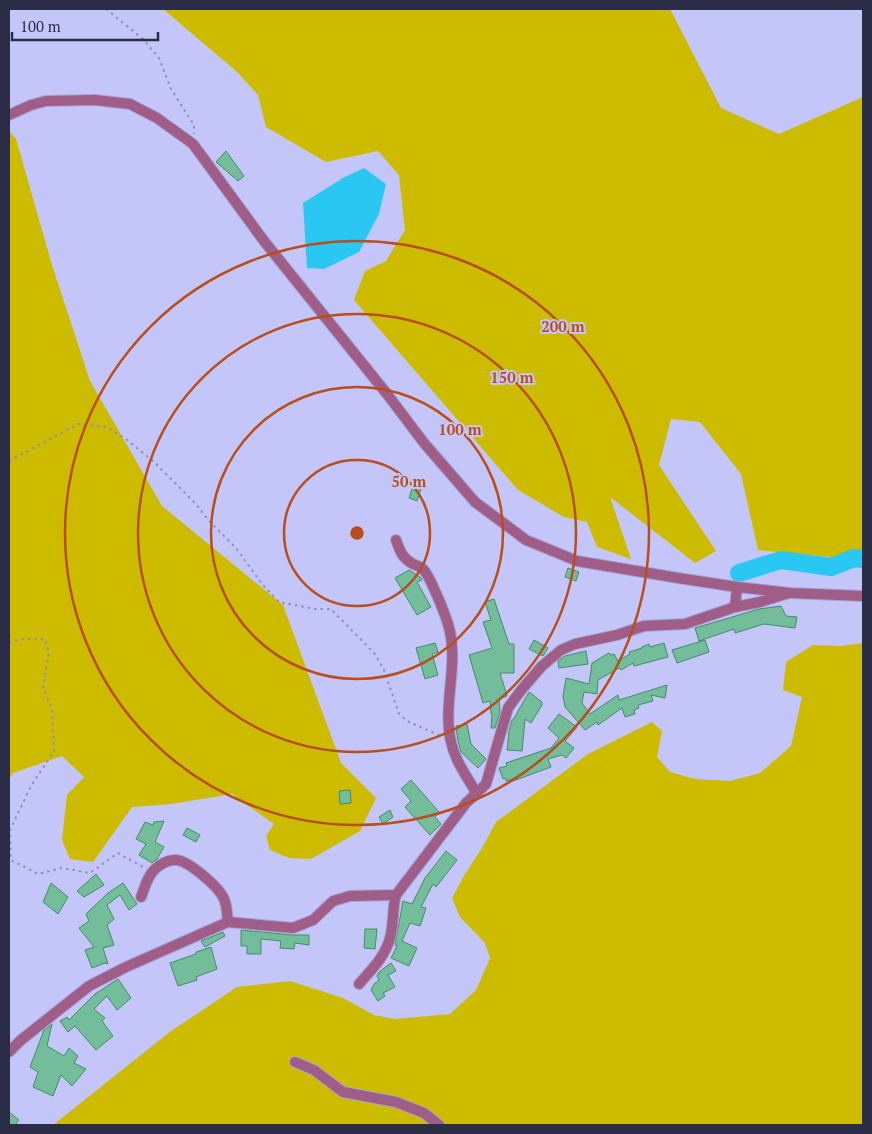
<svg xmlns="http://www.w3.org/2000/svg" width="872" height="1134" viewBox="0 0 872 1134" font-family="'PT Serif',serif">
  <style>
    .green { fill: #cdbb00 }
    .water { fill: #2ac7f3 }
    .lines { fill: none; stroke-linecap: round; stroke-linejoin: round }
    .river { stroke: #2ac7f3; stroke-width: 18 }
    .building { fill: #74bd9a; stroke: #428c6b }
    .minor-casing { stroke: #a2a4d2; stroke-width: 12 }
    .tertiary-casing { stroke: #a2a4d2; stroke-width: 12 }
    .path { stroke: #8e8fba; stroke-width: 2; stroke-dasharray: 2.5 4; stroke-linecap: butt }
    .minor { stroke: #a05d87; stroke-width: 10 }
    .tertiary { stroke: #a05d87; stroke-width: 10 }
    .ring { fill: none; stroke: #b94e1a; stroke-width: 2.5 }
    .centre { fill: #b94e1a; stroke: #c4c6fa; stroke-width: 2.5 }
    .ring-label { font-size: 15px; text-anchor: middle; font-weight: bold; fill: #b94e1a; stroke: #c4c6fa; stroke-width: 4; stroke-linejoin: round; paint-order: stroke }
  </style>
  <rect width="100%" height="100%" fill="#c4c6fa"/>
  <g class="green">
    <path d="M163,9H670L721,108L779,134L863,97V560L758,550L741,474L700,422L671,419L659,465L716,551L695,563L610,497L631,559L597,547L587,522L564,517L518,490L354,300L365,271L386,261L405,230L399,175L378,151L326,162L266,127L258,95L236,71Z"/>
    <path d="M9,131L16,139L52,265L90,381L162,506L283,605L341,763L376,798L360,831L311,859L289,858L270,850L266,836L274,824L232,794L171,804L132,807L93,862L70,859L62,840L67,795L84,777L62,756L13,773L9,780Z"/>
    <path d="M863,643V1125H53L171,1031L237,987L290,981L343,998L374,1015L395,1019L450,1014L476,990L490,958L485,943L460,917L452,898L465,874L482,848L496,822L588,754L652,722L662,731L657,757L670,772L695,779L730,781L760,773L791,746L802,697L783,690L786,662L813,645L841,646Z"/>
  </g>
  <path class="water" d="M364,168L386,184L379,214L359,252L324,269L307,268L303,203L343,178Z"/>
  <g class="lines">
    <path class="river" d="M739,573L781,560L831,567L854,558L863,559"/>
  </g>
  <g class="building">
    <path d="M226,151L244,176L238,181L216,162Z"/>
    <path d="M413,486L421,489L417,501L409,498Z"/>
    <path d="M568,568L579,572L576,581L565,577Z"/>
    <path d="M409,570L420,577L422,580L417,582L431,607L417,615L395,578Z"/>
    <path d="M494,599L509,644H514V673H500L507,696L499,699L500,712L495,728H491L492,714H491L490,701L483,703L469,655L492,648L483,622L491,620L485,602Z"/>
    <path d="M781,606L786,616L797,617L795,628L764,624L735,633L734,629L699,641L695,628L759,609Z"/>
    <path d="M534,640L548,648L543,656L529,649Z"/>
    <path d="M705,640L709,652L677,663L672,650Z"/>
    <path d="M435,643L438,652L432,654L438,675L425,679L416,648Z"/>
    <path d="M664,643L668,657L634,666L633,663L621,670L619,668L598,680L597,694L584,692L582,703L590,714L618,695L619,700L667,685L665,698L651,695L653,701L638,705L639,708L634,710L635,714L625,717L622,708L598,725L597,722L585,730L565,707L563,696L566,678L589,684L592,663L609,653L611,655L614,654L618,661L630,654L629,652L642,648V647L649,644L650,647Z"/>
    <path d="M586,651L588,664L559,668L558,661L565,656Z"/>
    <path d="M529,692L542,702V705L531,723L525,719L522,751L507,750L509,731L512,720H513Z"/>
    <path d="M559,714L577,727L565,741L574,748L566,758L562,755L548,759L551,767L513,781V779L506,781L505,778L503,779L499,768L507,766L506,763L551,748L559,738L548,728Z"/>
    <path d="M467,724L471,744L486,759L478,768L461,752L458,741L456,726Z"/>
    <path d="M411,780L439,812L435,817L441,824L430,835L405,807L411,801L401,789Z"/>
    <path d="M350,790L351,803L340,804L339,791Z"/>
    <path d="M390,810L393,817L383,824L379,817Z"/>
    <path d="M164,821L155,842L164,847L157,859L152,863L139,855L146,844L136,839L145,822L153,825L154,822Z"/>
    <path d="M187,828L200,835L196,842L183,835Z"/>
    <path d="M446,851L457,860L436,887L433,884L421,907L426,908L420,926L410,923L402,941L417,948L409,966L391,958L397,946L395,945L403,901L412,904L425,878Z"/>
    <path d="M96,874L104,885L84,897L77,891Z"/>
    <path d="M51,883L68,897L58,914L43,902Z"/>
    <path d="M123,883L137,904L129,910L120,895L107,905L114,919L107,925L114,945L103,948L108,964L105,963L92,968L85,950L94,947L79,928L89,921L86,914L108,893Z"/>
    <path d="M365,929H377L375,949L364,948Z"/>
    <path d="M241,930L292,935H309V945L295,943L294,949L280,948L281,941L261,939V954H247V946H241Z"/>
    <path d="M223,932L225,936L205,947L201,941Z"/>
    <path d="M211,947L217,969L196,977L197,980L178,986L170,963L196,954V952Z"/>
    <path d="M391,963L396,971L388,975L395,987L383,993L385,996L378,1001L371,990L374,984L379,980L377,976L379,972Z"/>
    <path d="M118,979L131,998L117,1010L107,996L94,1009L105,1018L102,1021L113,1036L96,1050L75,1026L68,1032L60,1021L67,1017L69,1020L95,994Z"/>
    <path d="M52,1024L47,1046L64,1056L69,1048L78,1056L74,1063L86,1069L72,1086L61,1075L53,1096L33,1087L38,1072L30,1067L44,1030Z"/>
    <path d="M9,1112L19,1120L15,1125H9Z"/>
  </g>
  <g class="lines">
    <g class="minor-casing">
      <g id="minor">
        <path d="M396,540C400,551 402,558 413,564C416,565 420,567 423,569C430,576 445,614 448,624C460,663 442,703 451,742C455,761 467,776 476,793"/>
        <path d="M735,607L760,602L789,593"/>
        <path d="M141,897C145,888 147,876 155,869C159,865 169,859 176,860C189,861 219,887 224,899C227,905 227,915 228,922"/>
        <path d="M359,984C371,970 385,957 390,938C394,924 392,909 396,895L466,803L486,784L508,708L522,689L542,666L561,650L575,644L617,635L644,626L685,624L735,607L737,587"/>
        <path d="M9,1052L21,1040L89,986L126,967L228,922L293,928L313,920L333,901L350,896L396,895"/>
        <path d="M295,1062L314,1070L343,1092L396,1102L424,1113L439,1125"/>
      </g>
    </g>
    <g class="tertiary-casing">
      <path id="tertiary" d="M9,115L31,105L46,101L95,100L130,104L157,118L193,144L264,241L387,394L424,443L475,502L526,540L577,561L678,578L737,587L790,593L863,596"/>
    </g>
    <g class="path">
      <path d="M106,9L143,39L159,58L171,89L194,125V134"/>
      <path d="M9,461L78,424L107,427L126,439L153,461L196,504L209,521L236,548L262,584L279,602L315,609H331L375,654L384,670L399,714L409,722L439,735"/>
      <path d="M9,643L20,639H45L49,653L43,687L52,709L54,751L31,786L10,830L11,860L38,874L62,868L90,873L118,853L143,867"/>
    </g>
    <use href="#minor" class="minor"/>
    <use href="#tertiary" class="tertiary"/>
  </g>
  <g class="ring">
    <circle cx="357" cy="533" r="73"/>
    <circle cx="357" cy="533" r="146"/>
    <circle cx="357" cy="533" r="219"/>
    <circle cx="357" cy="533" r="292"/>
  </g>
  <circle cx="357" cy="533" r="8" class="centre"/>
  <g class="ring-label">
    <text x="563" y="332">200 m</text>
    <text x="512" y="383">150 m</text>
    <text x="460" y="435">100 m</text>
    <text x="409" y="487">50 m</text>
  </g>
  <rect width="872" height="1134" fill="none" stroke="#2b2c45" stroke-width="20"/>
  <path d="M12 32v8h146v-8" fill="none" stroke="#2b2c45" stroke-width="2.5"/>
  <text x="20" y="32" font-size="15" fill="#2b2c45" stroke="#c4c6fa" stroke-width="4" paint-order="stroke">100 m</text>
</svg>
